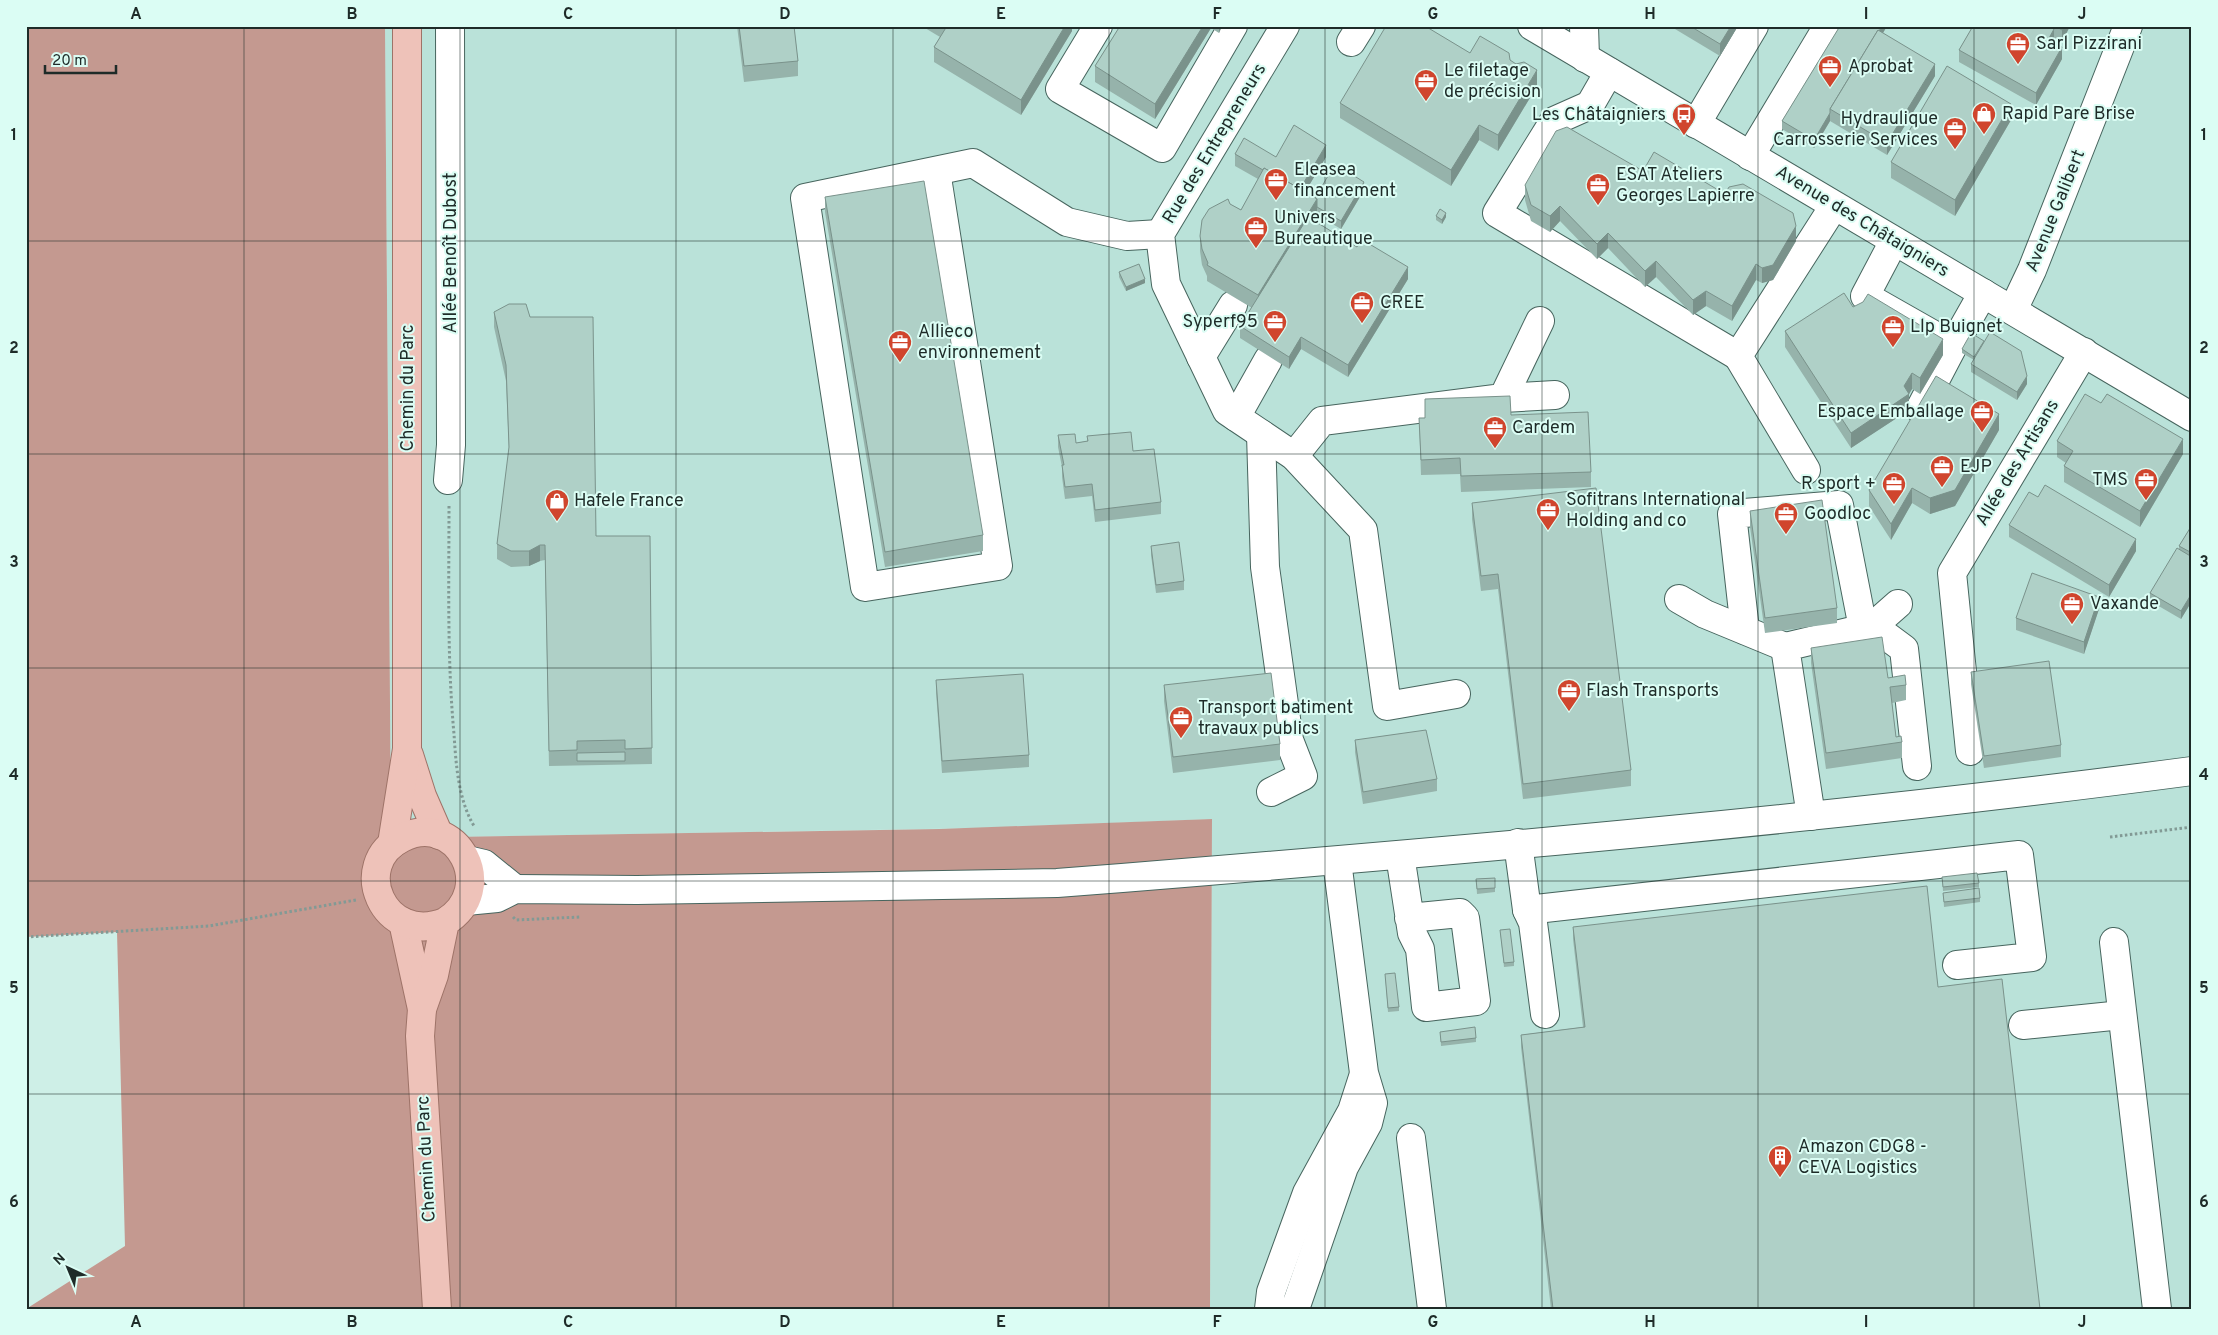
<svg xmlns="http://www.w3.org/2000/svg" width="2218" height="1335" viewBox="0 0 2218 1335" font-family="Overpass,sans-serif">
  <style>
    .built { fill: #bae2d9 }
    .forest { fill: #c49990 }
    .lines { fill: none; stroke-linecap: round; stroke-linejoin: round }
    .minor-casing { stroke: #47655e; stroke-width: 30 }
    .major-casing { stroke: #9e7368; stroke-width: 30 }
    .path { stroke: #829a95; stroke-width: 3; stroke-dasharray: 2.5 2.5; stroke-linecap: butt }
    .minor { stroke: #fff; stroke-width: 28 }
    .major { stroke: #eec2b9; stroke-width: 28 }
    .wall { fill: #96b3ab }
    .shaded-wall { fill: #7a928b }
    .building { fill: #afd0c7; stroke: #7a928b }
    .grid { fill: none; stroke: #1e2b28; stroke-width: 1; stroke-opacity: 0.55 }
    .labels { text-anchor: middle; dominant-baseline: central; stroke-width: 4; stroke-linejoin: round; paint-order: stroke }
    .poi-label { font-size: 18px; fill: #1e2b28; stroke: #dbfdf4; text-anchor: start }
    .street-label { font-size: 18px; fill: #1e2b28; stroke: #dbfdf4 }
    .neatline { fill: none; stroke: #1e2b28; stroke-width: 2 }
    .grid-label { font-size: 16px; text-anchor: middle; font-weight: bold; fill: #1e2b28 }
  </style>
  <rect width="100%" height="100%" fill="#ceefe7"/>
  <path class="built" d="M385,26H2192V1309H1210L1212,819L982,828L391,838Z"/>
  <path class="forest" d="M26,26H385L391,838L939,829L1212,819L1210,1309H26L125,1246L117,932L26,937Z"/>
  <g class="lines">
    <g class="minor-casing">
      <g id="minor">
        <path d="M1098,26L1060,89L1162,148L1233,26"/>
        <path d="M1285,26L1160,234L1166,284L1227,411L1294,456L1363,530L1387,706L1456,694"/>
        <path d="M1532,26L2192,417"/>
        <path d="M1584,26L1585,58"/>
        <path d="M1351,42L1361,26"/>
        <path d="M1609,72L1590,105L1554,121L1497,213L1738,356"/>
        <path d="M1696,124L1754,26"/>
        <path d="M1750,156L1828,26"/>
        <path d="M936,171L998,566L865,587L805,198L973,163L1067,222L1127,236L1160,234"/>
        <path d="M1894,241L1865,296L1953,346L1983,293"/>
        <path d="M2013,310L2032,270L2128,26"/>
        <path d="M1201,357L1233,305"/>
        <path d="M1503,398L1555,395"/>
        <path d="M1920,409L1953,346"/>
        <path d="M1236,417L1268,360"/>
        <path d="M1261,434L1265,567L1289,740L1303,776L1271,792"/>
        <path d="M1294,456L1322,421L1503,398L1540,321"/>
        <path d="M1806,470L1738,356L1834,206"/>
        <path d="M448,480L451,445L450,26"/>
        <path d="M1679,599L1705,614L1785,647"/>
        <path d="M1873,626L1904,649L1917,766"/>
        <path d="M1745,630L1732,514L1839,505L1863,628"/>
        <path d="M1970,751L1952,573L2084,352"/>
        <path d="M1811,816L1785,647L1873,626L1898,604"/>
        <path d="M1518,843L1527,910L2019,855L2032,957L1957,965"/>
        <path d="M1400,855L1412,933L1420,949L1426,1007L1476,1001L1465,918L1460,913L1409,918"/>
        <path d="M467,860L484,864L515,889"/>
        <path d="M466,901L497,898L515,889L637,890L1057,883L1122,878C1479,849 1837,818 2192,771"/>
        <path d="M1527,910L1533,923L1545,1014"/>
        <path d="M2114,942L2157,1309"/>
        <path d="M2023,1025L2122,1015"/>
        <path d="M1411,1138L1432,1309"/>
        <path d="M1269,1309L1271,1292L1307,1193L1352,1111L1363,1077"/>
        <path d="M1295,1309L1344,1167L1368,1123L1373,1103L1364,1073L1337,861"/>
      </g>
    </g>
    <g class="major-casing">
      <g id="major">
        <path d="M409,755L422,796L439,835"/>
        <path d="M392,844L407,749V26"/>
        <path d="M403,922L422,1009"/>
        <path d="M437,1309L420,1036L422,1009L434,975L445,922C499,889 457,810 402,838C349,864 383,946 445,922"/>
      </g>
    </g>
    <g class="path">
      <path d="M449,506C449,582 447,658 454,734C456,764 458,799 474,826"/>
      <path d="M2110,837L2192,827"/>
      <path d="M513,917L516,920L580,917"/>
      <path d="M26,937L209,926L356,900"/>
    </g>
    <use href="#minor" class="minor"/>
    <use href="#major" class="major"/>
  </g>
  <g class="wall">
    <path d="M737,26H794L798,61V76L744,82Z"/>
    <path d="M925,26H1072V31L1021,115L934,62V47L940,37L925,28Z"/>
    <path d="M1120,26H1222L1219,33L1211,28L1155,119L1095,82V66Z"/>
    <path d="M1670,26H1738L1720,56Z"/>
    <path d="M1840,26H1887L1883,33L1935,76L1887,155L1830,121L1814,148L1782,129V121Z"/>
    <path d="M1973,26H2070L2062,42L2054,38L2053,43L2062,59L2036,105L1959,62V50Z"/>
    <path d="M1470,53L1510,60L1537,86L1498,151L1479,140L1451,186L1340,118V103Z"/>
    <path d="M2011,120L1955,216L1891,178V162Z"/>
    <path d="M1235,154L1276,157H1326L1305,192L1315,198L1364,190L1341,229L1317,215L1313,220L1408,279L1348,377L1301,349L1289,369L1240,338V326L1252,308L1207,281V276L1202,265L1200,251V236L1230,204L1241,210L1258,179L1235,166Z"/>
    <path d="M1643,171L1796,241L1773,280L1762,283L1756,280L1732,321L1706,306L1693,315L1656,277L1645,287L1608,248L1597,259L1560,221L1550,232L1531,221L1525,200V185Z"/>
    <path d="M825,197L983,535V551L885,567L825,212Z"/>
    <path d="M1436,216L1446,217L1442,224L1436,220Z"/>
    <path d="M1119,272L1145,283L1126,291L1119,277Z"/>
    <path d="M1853,307L1943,355L1920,394L1912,389L1909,394V410L1851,448L1785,347V331Z"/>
    <path d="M494,312L596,536H650L652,764L549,766L545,560L540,561L529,566L511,567L497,559V544L509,451L506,381L494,327Z"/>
    <path d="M1984,342L2027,384L2017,400L1971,372V364L1974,360L1962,353V349Z"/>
    <path d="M1511,415L1591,472V487L1461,492L1460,474L1421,475L1419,418Z"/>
    <path d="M1999,430L1955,506L1930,514L1912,503L1891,540L1869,506V490Z"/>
    <path d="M1058,435L1076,443L1087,441V436L1133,451L1161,502V514L1095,522L1092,496L1065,499L1062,477V467L1058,447Z"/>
    <path d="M2057,441L2183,454L2140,527L2064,482V466L2066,463L2057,457Z"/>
    <path d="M1472,503L1631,770V786L1523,799L1498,589L1481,591L1472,519Z"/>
    <path d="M1750,511L1837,608V623L1765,633L1750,527Z"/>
    <path d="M2009,525L2136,551L2109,597L2009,537Z"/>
    <path d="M2192,525V601L2181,619L2150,601V593L2179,550V546Z"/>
    <path d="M1151,546L1184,581V590L1156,593L1151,555Z"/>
    <path d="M2099,609L2084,654L2016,630V618Z"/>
    <path d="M1811,648L1906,685V700L1892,703L1896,737L1902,742V758L1826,769L1811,663Z"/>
    <path d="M1971,672L2061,745V757L1984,768L1971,684Z"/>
    <path d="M936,680L1029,755V767L942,773L936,692Z"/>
    <path d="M1164,685L1280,744V760L1173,773L1164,701Z"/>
    <path d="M1355,740L1437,779V791L1363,804L1355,752Z"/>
    <path d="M1942,877L1979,883V887L1943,891Z"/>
    <path d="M1495,878V892L1477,894L1476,879Z"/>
    <path d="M1943,893L1980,898V902L1944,907Z"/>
    <path d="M1573,927L1938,987L2040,1309H1551L1521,1047V1035L1583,1027L1573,939Z"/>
    <path d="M1500,930L1514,962V966L1504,967Z"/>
    <path d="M1385,974L1399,1007V1011L1388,1012Z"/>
    <path d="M1440,1032L1476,1038V1042L1441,1046Z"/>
  </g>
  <g class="shaded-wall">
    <path d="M1065,26H1072V31L1021,115V100Z"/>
    <path d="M1203,26H1211V28L1155,119V104Z"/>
    <path d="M1219,26H1222L1219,33Z"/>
    <path d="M1731,26H1738L1720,56V44Z"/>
    <path d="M1882,26H1887L1836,112Z"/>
    <path d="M2064,26H2070L2062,42V30Z"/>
    <path d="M2054,29V41L2048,52V40Z"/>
    <path d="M2062,47V59L2036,105V93Z"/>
    <path d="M1935,64V76L1887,155V143Z"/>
    <path d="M1537,70V86L1498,151V135Z"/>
    <path d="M2011,104V120L1955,216V200Z"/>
    <path d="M1830,113V121L1814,148V140Z"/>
    <path d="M1479,125V140L1451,186V170Z"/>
    <path d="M1326,145V157L1298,204V192Z"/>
    <path d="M1364,182V190L1341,229V221Z"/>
    <path d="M1317,199V215L1258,311V295Z"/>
    <path d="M1560,206V221L1550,232V216Z"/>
    <path d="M1446,213V217L1442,224V220Z"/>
    <path d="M1796,226V241L1773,280L1762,283V268Z"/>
    <path d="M1608,233V248L1597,259V244Z"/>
    <path d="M1656,261V277L1645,287V271Z"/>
    <path d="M1756,264V280L1732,321V306Z"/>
    <path d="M1408,267V279L1348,377V365Z"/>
    <path d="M1145,279V283L1126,291V287Z"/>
    <path d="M1706,291V306L1693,315V300Z"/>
    <path d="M1301,337V349L1289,369V357Z"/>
    <path d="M1943,339V355L1920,394V378Z"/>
    <path d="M1912,373V389L1909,394V410L1851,448V433L1904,386Z"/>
    <path d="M2027,376V384L2017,400V392Z"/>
    <path d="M1999,414V430L1955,506L1930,514V498Z"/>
    <path d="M2183,439V454L2140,527V511Z"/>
    <path d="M1912,488V503L1891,540V524Z"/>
    <path d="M2136,539V551L2109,597V585Z"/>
    <path d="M540,545V561L529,566V551Z"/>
    <path d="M2192,593V601L2181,619V611Z"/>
    <path d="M2099,597V609L2084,654V642Z"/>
  </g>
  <g class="building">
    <path d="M739,26H794L798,61L744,66Z"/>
    <path d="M947,26H1065L1021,100L934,47Z"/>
    <path d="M1120,26H1203L1155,104L1095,66Z"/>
    <path d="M1386,26H1425L1470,53L1480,36L1509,53L1510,60L1516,64L1524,62L1537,70L1498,135L1479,125L1451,170L1340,103Z"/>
    <path d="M1690,26H1731L1720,44Z"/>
    <path d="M1840,26H1882L1879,31L1878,30L1830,109V113L1814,140L1782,121Z"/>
    <path d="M1973,26H2050L2054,29L2048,40L2062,47L2036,93L1959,50Z"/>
    <path d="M2055,26H2064L2062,30Z"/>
    <path d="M1878,30L1935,64L1887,143L1830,109Z"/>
    <path d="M1947,66L2011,104L1955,200L1891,162Z"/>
    <path d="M1294,125L1326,145L1300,189L1264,168L1263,170L1235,154L1244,138L1276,157Z"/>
    <path d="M1567,127L1643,171L1654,152L1725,194L1729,187L1743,184L1793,213L1796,226L1773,265L1762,268L1756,264L1732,306L1706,291L1693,300L1656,261L1645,271L1608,233L1597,244L1560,206L1550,216L1531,205L1525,185L1556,131Z"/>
    <path d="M1335,164L1364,182L1341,221L1317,207V199L1315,198Z"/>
    <path d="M1264,168L1317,199L1258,295L1207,265L1208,263L1202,249L1200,236L1202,220L1209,209L1228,199L1230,204L1241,210Z"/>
    <path d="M924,181L983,535L885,552L825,197Z"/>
    <path d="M1440,209L1446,213L1442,220L1436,216Z"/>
    <path d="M1308,217L1357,247L1361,239L1408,267L1348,365L1301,337L1289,357L1240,326Z"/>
    <path d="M1139,264L1145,279L1126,287L1119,272Z"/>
    <path d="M1844,293L1853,307L1863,302L1868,294L1943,339L1920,378L1912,373L1904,386L1909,394L1851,433L1785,331Z"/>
    <path d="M509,304H526L530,317H593L596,536H650L652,748L625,749V740L577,741V750L549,751L545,545H540L529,551H511L497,544L509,447L506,365L494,312Z"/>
    <path d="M1990,332L2021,351L2027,376L2017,392L1971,364Z"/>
    <path d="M1971,333L1984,341L1974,357L1962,349Z"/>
    <path d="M1936,376L1999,414L1955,490L1930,498L1912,488L1891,524L1869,490Z"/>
    <path d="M2085,394L2101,403L2107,394L2183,439L2140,511L2064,466L2073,451L2057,441Z"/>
    <path d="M1510,396L1511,415L1588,412L1591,472L1461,476L1460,458L1421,460L1419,418H1425V399Z"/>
    <path d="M1131,432L1133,451L1154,449L1161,502L1095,510L1092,484L1065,487L1062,465H1064L1058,435L1075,434L1076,443L1088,441L1087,436Z"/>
    <path d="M2045,485L2136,539L2109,585L2009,525L2029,492L2038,497Z"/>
    <path d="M1596,488L1631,770L1523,784L1498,574L1481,576L1472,503Z"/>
    <path d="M1822,500L1837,608L1765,618L1750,511Z"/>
    <path d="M2192,525V553L2179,546Z"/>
    <path d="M1179,542L1184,581L1156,585L1151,546Z"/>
    <path d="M2177,548L2192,557V593L2181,611L2150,593Z"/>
    <path d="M2032,573L2099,597L2084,642L2016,618Z"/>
    <path d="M1882,637L1888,678L1905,675L1906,685L1890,687L1896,737L1901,736L1902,742L1826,753L1811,648Z"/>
    <path d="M2049,661L2061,745L1984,756L1971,672Z"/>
    <path d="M1271,673L1280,744L1173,757L1164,685Z"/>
    <path d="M1023,674L1029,755L942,761L936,680Z"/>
    <path d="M1426,730L1437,779L1363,792L1355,740Z"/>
    <path d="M625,752V761H577V753Z"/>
    <path d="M1977,873L1979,883L1943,887L1942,877Z"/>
    <path d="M1495,878V888L1477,889L1476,879Z"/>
    <path d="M1927,886L1938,987L2002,979L2040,1309H1553L1521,1035L1585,1027L1573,927Z"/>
    <path d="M1979,888L1980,898L1944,902L1943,893Z"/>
    <path d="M1510,929L1514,962L1504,963L1500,930Z"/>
    <path d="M1395,973L1399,1007L1388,1008L1385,974Z"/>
    <path d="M1475,1027L1476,1038L1441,1042L1440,1032Z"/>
  </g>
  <path class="grid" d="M244,26V1309M460,26V1309M676,26V1309M893,26V1309M1109,26V1309M1325,26V1309M1542,26V1309M1758,26V1309M1974,26V1309M26,241H2192M26,454H2192M26,668H2192M26,881H2192M26,1094H2192"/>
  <defs>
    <g id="office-pin" transform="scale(1.25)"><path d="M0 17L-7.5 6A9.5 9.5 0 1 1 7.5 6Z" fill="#d0452d" stroke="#dbfdf4"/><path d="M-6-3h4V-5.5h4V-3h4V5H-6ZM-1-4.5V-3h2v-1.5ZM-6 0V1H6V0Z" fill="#fff"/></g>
    <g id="shop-pin" transform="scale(1.25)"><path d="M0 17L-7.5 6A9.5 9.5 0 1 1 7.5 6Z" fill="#d0452d" stroke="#dbfdf4"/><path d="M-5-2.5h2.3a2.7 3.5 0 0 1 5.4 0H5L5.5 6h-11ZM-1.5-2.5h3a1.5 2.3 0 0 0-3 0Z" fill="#fff"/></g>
    <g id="bus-pin" transform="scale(1.25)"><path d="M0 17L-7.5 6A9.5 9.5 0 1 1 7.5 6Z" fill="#d0452d" stroke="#dbfdf4"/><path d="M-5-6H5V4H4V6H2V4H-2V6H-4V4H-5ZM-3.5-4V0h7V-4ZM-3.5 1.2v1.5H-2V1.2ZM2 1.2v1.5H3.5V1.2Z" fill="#fff"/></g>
    <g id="building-pin" transform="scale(1.25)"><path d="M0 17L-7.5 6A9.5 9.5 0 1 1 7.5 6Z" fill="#d0452d" stroke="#dbfdf4"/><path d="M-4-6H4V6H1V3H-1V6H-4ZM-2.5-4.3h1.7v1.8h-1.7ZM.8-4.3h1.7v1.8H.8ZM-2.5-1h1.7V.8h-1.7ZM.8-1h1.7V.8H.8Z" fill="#fff"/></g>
  </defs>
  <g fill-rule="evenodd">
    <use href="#office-pin" x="2018" y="44"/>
    <use href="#office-pin" x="1830" y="67"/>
    <use href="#office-pin" x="1426" y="81"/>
    <use href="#shop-pin" x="1984" y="114"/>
    <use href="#bus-pin" x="1684" y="115"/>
    <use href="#office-pin" x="1955" y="129"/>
    <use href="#office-pin" x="1276" y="180"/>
    <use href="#office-pin" x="1598" y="185"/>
    <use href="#office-pin" x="1256" y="228"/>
    <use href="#office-pin" x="1362" y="303"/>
    <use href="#office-pin" x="1275" y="322"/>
    <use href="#office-pin" x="1893" y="327"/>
    <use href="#office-pin" x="900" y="342"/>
    <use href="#office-pin" x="1982" y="412"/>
    <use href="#office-pin" x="1495" y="428"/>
    <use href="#office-pin" x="1942" y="467"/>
    <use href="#office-pin" x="2146" y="480"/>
    <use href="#office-pin" x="1894" y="484"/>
    <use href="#shop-pin" x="557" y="501"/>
    <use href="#office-pin" x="1548" y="510"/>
    <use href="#office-pin" x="1786" y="514"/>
    <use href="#office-pin" x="2072" y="604"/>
    <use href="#office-pin" x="1569" y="691"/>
    <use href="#office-pin" x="1181" y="718"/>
    <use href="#building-pin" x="1780" y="1157"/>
  </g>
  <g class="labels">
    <g class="poi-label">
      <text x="2036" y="44">Sarl Pizzirani</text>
      <text x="1848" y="67">Aprobat</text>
      <text x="1444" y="71">Le filetage<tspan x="1444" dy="21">de précision</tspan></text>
      <text x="2002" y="114">Rapid Pare Brise</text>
      <text x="1666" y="115" text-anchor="end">Les Châtaigniers</text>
      <text x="1938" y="119" text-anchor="end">Hydraulique<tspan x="1938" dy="21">Carrosserie Services</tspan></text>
      <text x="1294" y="170">Eleasea<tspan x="1294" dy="21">financement</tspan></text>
      <text x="1616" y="175">ESAT Ateliers<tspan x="1616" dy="21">Georges Lapierre</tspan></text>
      <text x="1274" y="218">Univers<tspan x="1274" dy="21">Bureautique</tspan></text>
      <text x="1380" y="303">CREE</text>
      <text x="1258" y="322" text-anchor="end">Syperf95</text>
      <text x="1910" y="327">Llp Buignet</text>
      <text x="918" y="332">Allieco<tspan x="918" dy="21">environnement</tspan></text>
      <text x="1964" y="412" text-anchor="end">Espace Emballage</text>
      <text x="1512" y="428">Cardem</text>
      <text x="1960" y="467">EJP</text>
      <text x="2128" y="480" text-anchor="end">TMS</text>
      <text x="1876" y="484" text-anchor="end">R sport +</text>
      <text x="1566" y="500">Sofitrans International<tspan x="1566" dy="21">Holding and co</tspan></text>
      <text x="574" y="501">Hafele France</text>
      <text x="1804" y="514">Goodloc</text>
      <text x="2090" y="604">Vaxande</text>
      <text x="1586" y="691">Flash Transports</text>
      <text x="1198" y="708">Transport batiment<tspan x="1198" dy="21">travaux publics</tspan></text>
      <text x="1798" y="1147">Amazon CDG8 -<tspan x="1798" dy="21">CEVA Logistics</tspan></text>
    </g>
    <g class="street-label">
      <text transform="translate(1215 144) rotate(-59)">Rue des Entrepreneurs</text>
      <text transform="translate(2056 211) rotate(-68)">Avenue Galibert</text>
      <text transform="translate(1862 222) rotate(31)">Avenue des Châtaigniers</text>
      <text transform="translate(451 253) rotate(-90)">Allée Benoît Dubost</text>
      <text transform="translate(408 388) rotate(-90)">Chemin du Parc</text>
      <text transform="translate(2018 463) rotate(-59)">Allée des Artisans</text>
      <text transform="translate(427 1159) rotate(-93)">Chemin du Parc</text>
    </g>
  </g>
  <rect width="2218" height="1335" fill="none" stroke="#dbfdf4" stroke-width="55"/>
  <g transform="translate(68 1268) rotate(316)" stroke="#dbfdf4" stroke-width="4" paint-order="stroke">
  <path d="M0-4L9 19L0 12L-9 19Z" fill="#1e2b28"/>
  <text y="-8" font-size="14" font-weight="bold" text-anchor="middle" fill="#1e2b28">N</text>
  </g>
  <path d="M45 65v8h71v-8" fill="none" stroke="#1e2b28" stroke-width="2.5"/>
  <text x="52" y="65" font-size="15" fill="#1e2b28" stroke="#dbfdf4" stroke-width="4" paint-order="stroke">20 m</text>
  <rect x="28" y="28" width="2162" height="1280" class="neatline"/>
  <g class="grid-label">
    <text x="136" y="19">A</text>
    <text x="352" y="19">B</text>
    <text x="568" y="19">C</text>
    <text x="785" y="19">D</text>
    <text x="1001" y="19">E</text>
    <text x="1217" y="19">F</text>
    <text x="1433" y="19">G</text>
    <text x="1650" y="19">H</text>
    <text x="1866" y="19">I</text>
    <text x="2082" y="19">J</text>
    <text x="14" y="140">1</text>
    <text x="2204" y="140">1</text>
    <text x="14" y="353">2</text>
    <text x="2204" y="353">2</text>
    <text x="14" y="567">3</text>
    <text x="2204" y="567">3</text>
    <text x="14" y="780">4</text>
    <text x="2204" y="780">4</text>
    <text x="14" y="993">5</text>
    <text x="2204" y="993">5</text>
    <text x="14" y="1207">6</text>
    <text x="2204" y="1207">6</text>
    <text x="136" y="1327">A</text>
    <text x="352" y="1327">B</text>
    <text x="568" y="1327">C</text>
    <text x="785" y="1327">D</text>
    <text x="1001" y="1327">E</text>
    <text x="1217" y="1327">F</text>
    <text x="1433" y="1327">G</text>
    <text x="1650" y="1327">H</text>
    <text x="1866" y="1327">I</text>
    <text x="2082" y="1327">J</text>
  </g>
</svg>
